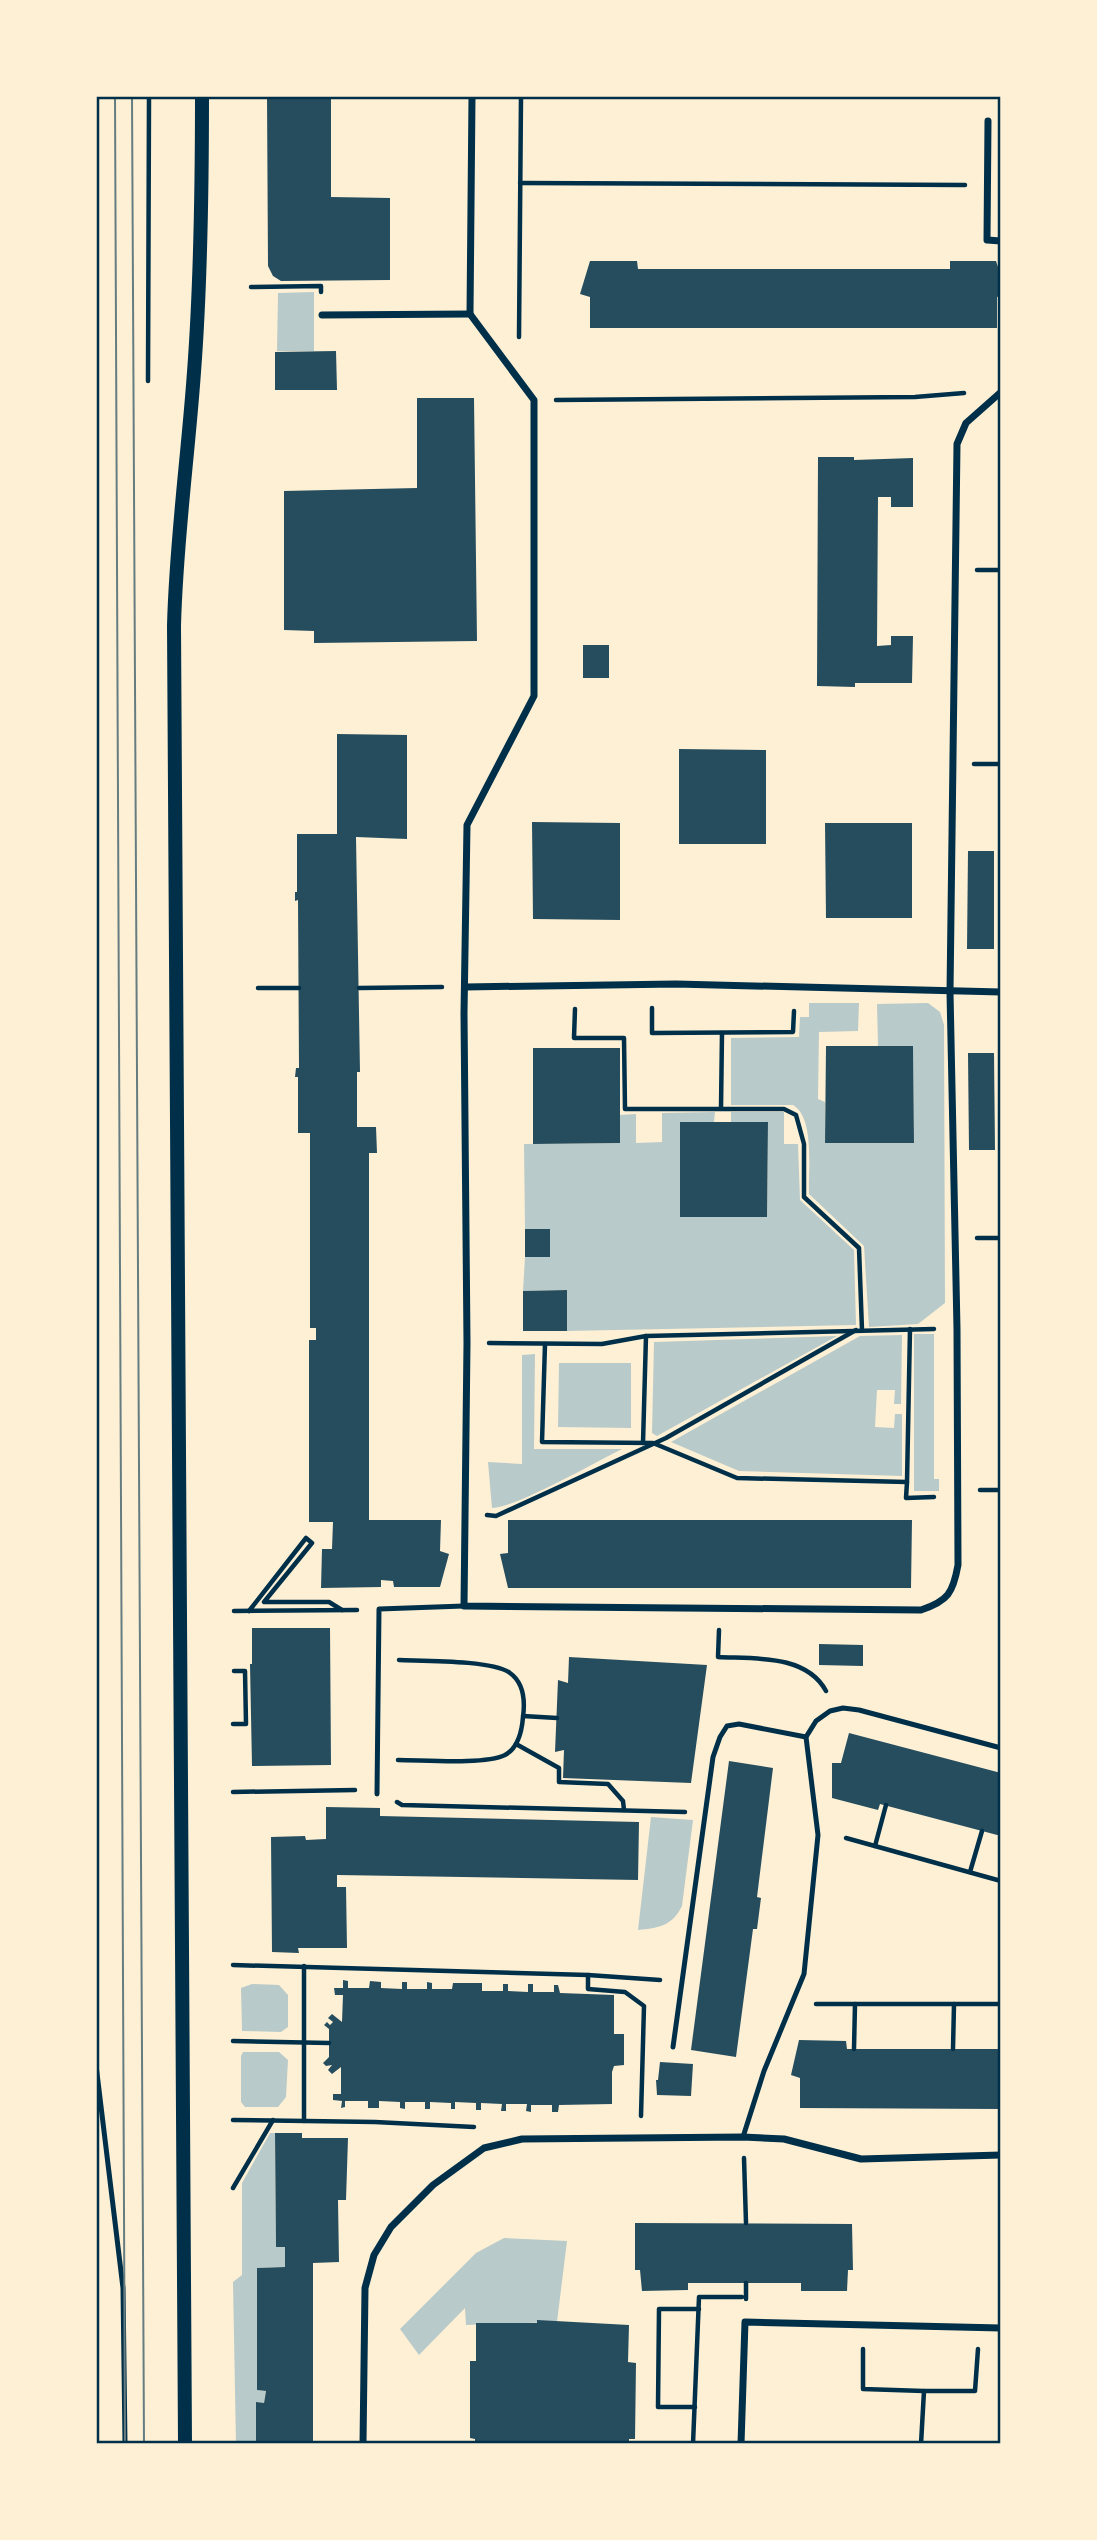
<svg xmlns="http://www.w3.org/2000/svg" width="1097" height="2540" viewBox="0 0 1097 2540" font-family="Signika,sans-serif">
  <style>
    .green { fill: #b9caca }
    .building { fill: #264d5e }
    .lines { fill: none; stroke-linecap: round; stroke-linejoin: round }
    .path { stroke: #003049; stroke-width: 4.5 }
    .service { stroke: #003049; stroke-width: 5 }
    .minor { stroke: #003049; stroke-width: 7 }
    .secondary { stroke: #003049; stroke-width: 14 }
    .tram { stroke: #657d81; stroke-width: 2 }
    .neatline { fill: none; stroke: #003049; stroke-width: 2.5 }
  </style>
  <rect width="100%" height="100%" fill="#fdf0d5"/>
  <g class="green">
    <path d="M314,292V351H277L278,293Z"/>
    <path d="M809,1003H859L858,1031L819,1032L818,1099L825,1102V1143H914L913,1046H878L877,1004L928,1003L940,1012L944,1025L945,1303L918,1324L869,1327L864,1246L809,1194C808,1169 815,1118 793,1105H731V1038L799,1037L800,1017H809Z"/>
    <path d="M715,1112L714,1122H680V1217H767L768,1122H731V1112H784V1144H798L800,1200L854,1250L856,1325L567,1331V1290L523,1291L525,1257L550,1256V1229H525L524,1144L620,1143V1115L636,1114V1143L662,1142V1113Z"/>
    <path d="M914,1334H934V1479H939V1491H914Z"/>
    <path d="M902,1335L901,1404H894L895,1390H877L875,1427L894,1428L895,1414H902V1476L739,1471L671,1442L860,1336Z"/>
    <path d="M837,1336L657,1436L652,1433L654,1342Z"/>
    <path d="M535,1354L534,1449H622C598,1461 513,1509 492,1508L488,1462L522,1464V1355Z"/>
    <path d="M559,1363H631V1428L558,1427Z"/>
    <path d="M651,1817L693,1820L682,1906C672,1926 659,1928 638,1930Z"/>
    <path d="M252,1984L279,1985L288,1995V2027L281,2032L242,2031L241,1988Z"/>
    <path d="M243,2052H279L288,2060L286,2097L278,2107H245L241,2102V2056Z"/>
    <path d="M270,2133H275L276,2247H285V2267L257,2268V2390L266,2391L256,2444H236L233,2282L242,2275V2183Z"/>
    <path d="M504,2238L567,2241L557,2322L466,2325L465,2308L419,2355L400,2329L476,2253Z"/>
  </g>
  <g class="building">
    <path d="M267,96H331V197L390,198V280L281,281L273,276L268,266Z"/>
    <path d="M588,96H637L638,99H588Z"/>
    <path d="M590,261H637L638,269H950V261H996L1001,276V296L997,297V328H590V297L580,294Z"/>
    <path d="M336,351L337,390H275V352Z"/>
    <path d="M417,398H474L477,641L314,643V631L284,630V491L417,488Z"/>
    <path d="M818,457H854V460L913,458V507H891V497H878L877,646L891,645V636H913L912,683H855V687L817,686Z"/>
    <rect x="583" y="645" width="26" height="33"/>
    <path d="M337,734L407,735V839L356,837L360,1072H357V1127H376L377,1153H369V1520H441L440,1551L449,1554L440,1587H394L393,1581L381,1580V1587L321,1588L322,1549H332L333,1522H309V1340H316V1328H310V1133H298V1077H295L296,1068H299L298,900L295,901V892H297V834H337Z"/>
    <path d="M679,749L766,750V844H679Z"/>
    <path d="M532,822L620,823V920L533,919Z"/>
    <path d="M825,823H912V918H826Z"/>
    <path d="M968,851H994V949H967Z"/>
    <path d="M826,1046H913L914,1143H825Z"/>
    <path d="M533,1048H620V1143L533,1144Z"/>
    <path d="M968,1053H994L995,1150H969Z"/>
    <path d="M680,1122H768L767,1217H680Z"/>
    <rect x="525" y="1229" width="25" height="28"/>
    <path d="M567,1290V1331H523V1291Z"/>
    <path d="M508,1520H912L911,1588H508L500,1554L508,1553Z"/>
    <path d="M252,1628H330L331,1765L252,1766L250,1664H252Z"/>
    <path d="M819,1644L863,1645V1666L819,1665Z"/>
    <path d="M569,1657L707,1665L691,1783L563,1778L564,1750L555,1752L558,1680L568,1683Z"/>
    <path d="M849,1733L1001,1773V1836L880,1804L878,1810L832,1798V1763H841Z"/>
    <path d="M729,1761L773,1768L757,1897L761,1898L757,1929H753L736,2057L691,2050Z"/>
    <path d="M326,1807L380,1808V1816L639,1822L638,1880L337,1875V1887H346L347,1948H298L299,1953L272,1952L271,1837L305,1836L306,1840L326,1839Z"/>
    <path d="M343,1980L348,1981V1988H369L370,1981L381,1982V1988L402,1989V1982H407V1989H427V1982L432,1983V1989H452L453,1983H482V1991H503V1984H508V1991L528,1992V1984H533V1992H554V1985H558L560,1993L614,1995V2034H624V2065L614,2066L612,2072V2104L559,2105L558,2112H552V2105H531V2112L526,2111L527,2104H506V2111H501L502,2104L481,2103V2110H476V2103L455,2102V2109H451V2103L430,2102V2109H425V2102H405V2109L400,2108V2102L379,2101V2108H368V2101H345V2107L341,2108L342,2101L333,2100V2094H341V2067L332,2074L328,2070L332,2065L326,2066L323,2063L329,2057V2029L324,2025L327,2022L330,2025L333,2022L328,2018L332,2014L342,2022L343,1995H335L334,1988H343Z"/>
    <path d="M799,2040L846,2041L847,2049H1001V2109L800,2108V2078L791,2075Z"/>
    <path d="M660,2062L693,2064L691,2096L657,2095L656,2080H658Z"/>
    <path d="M275,2133H302V2138H348L346,2200H338L339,2262L313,2263V2444H256V2402L264,2403L266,2391L257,2390V2268L285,2267V2247H276Z"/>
    <path d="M635,2223L852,2224L853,2270H848L847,2291H801V2283H688V2290L642,2291L640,2270H635Z"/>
    <path d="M537,2320L629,2325L628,2362L636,2363L635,2439H629V2444H475V2439L470,2438V2361H476V2323H537Z"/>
  </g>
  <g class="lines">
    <g class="path">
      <path d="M520,183L965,185"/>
      <path d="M251,287L321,286V292"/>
      <path d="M519,337L521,96"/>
      <path d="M148,381L149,96"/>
      <path d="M556,400L915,397L964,393"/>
      <path d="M977,570H1001"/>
      <path d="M974,764H1001"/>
      <path d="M258,988H299"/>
      <path d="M359,988L442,987"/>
      <path d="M652,1008V1033L793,1032L794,1011"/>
      <path d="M575,1009L574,1038H624L625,1109H784L796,1115L804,1144V1197L859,1248L862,1330"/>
      <path d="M721,1108L722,1033"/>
      <path d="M977,1238H1001"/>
      <path d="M489,1343L602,1344L646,1336L934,1329"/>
      <path d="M545,1344L542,1442L653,1443L737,1478L907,1482L906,1498L934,1497"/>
      <path d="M643,1443L646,1336"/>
      <path d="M907,1482L910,1329"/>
      <path d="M980,1490H1001"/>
      <path d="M487,1515L496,1516L666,1438L856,1330"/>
      <path d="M234,1611L357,1610"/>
      <path d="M249,1611L306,1538L312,1543L264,1602H329L342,1610"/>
      <path d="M719,1630L718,1657C754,1659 806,1654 826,1691"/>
      <path d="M523,1716L557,1718"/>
      <path d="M233,1724H246L245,1671H234"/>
      <path d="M516,1744L559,1768V1782L608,1784L623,1801L624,1810"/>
      <path d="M398,1760C424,1760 484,1765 505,1755C518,1748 522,1730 523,1717C525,1702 524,1683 510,1673C493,1660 423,1661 399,1660"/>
      <path d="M233,1792L355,1790"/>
      <path d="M397,1802L402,1805L685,1812"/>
      <path d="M846,1838L1001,1881"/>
      <path d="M875,1846L886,1805"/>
      <path d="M970,1872L982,1831"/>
      <path d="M233,1965L588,1975L660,1980"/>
      <path d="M304,1966V2121"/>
      <path d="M588,1975V1989L625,1992L644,2006L641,2116"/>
      <path d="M816,2004H1001"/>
      <path d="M233,2041L329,2043"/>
      <path d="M854,2049L855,2004"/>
      <path d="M953,2049L954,2004"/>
      <path d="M233,2120L375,2122L474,2127"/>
      <path d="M744,2158L746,2223"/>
      <path d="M233,2188L273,2120"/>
      <path d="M746,2299V2283"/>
      <path d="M863,2349V2389L924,2391"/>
      <path d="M695,2407H658L659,2309H699"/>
      <path d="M693,2444L699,2297H742"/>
      <path d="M921,2444L924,2391H975L978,2349"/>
    </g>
    <g class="service">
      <path d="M377,1794L379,1609L464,1606"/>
      <path d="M673,2047L713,1757L720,1737L727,1726L739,1724L806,1737"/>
      <path d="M96,2065L123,2288L125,2444"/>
      <path d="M743,2137L764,2071L804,1974L818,1835L806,1737L816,1721L830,1711L843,1708L859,1710L1001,1748"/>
    </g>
    <g class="minor">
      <path d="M472,96L470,314L534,400V696L467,825L464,1013L467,1343L464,1606L921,1610C948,1601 953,1593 958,1565L957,1329L950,992L957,444L966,423L1001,392"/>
      <path d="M988,121L987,240L1001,241"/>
      <path d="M322,315L470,314"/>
      <path d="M465,987L676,984L1001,992"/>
      <path d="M363,2444L365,2288L374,2255L391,2227L433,2185L484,2148L522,2139L743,2137L784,2139L861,2159L1001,2155"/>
      <path d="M741,2444L745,2322L1001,2328"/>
    </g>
    <path class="secondary" d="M185,2444L174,626C176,541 188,457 194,372C201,280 202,188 202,96"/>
    <g class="tram">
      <path d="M115,96L125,2444"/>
      <path d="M132,96L144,2444"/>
    </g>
  </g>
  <rect width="1097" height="2540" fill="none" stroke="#fdf0d5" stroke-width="196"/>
  <rect x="98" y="98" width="901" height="2344" class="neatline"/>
</svg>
